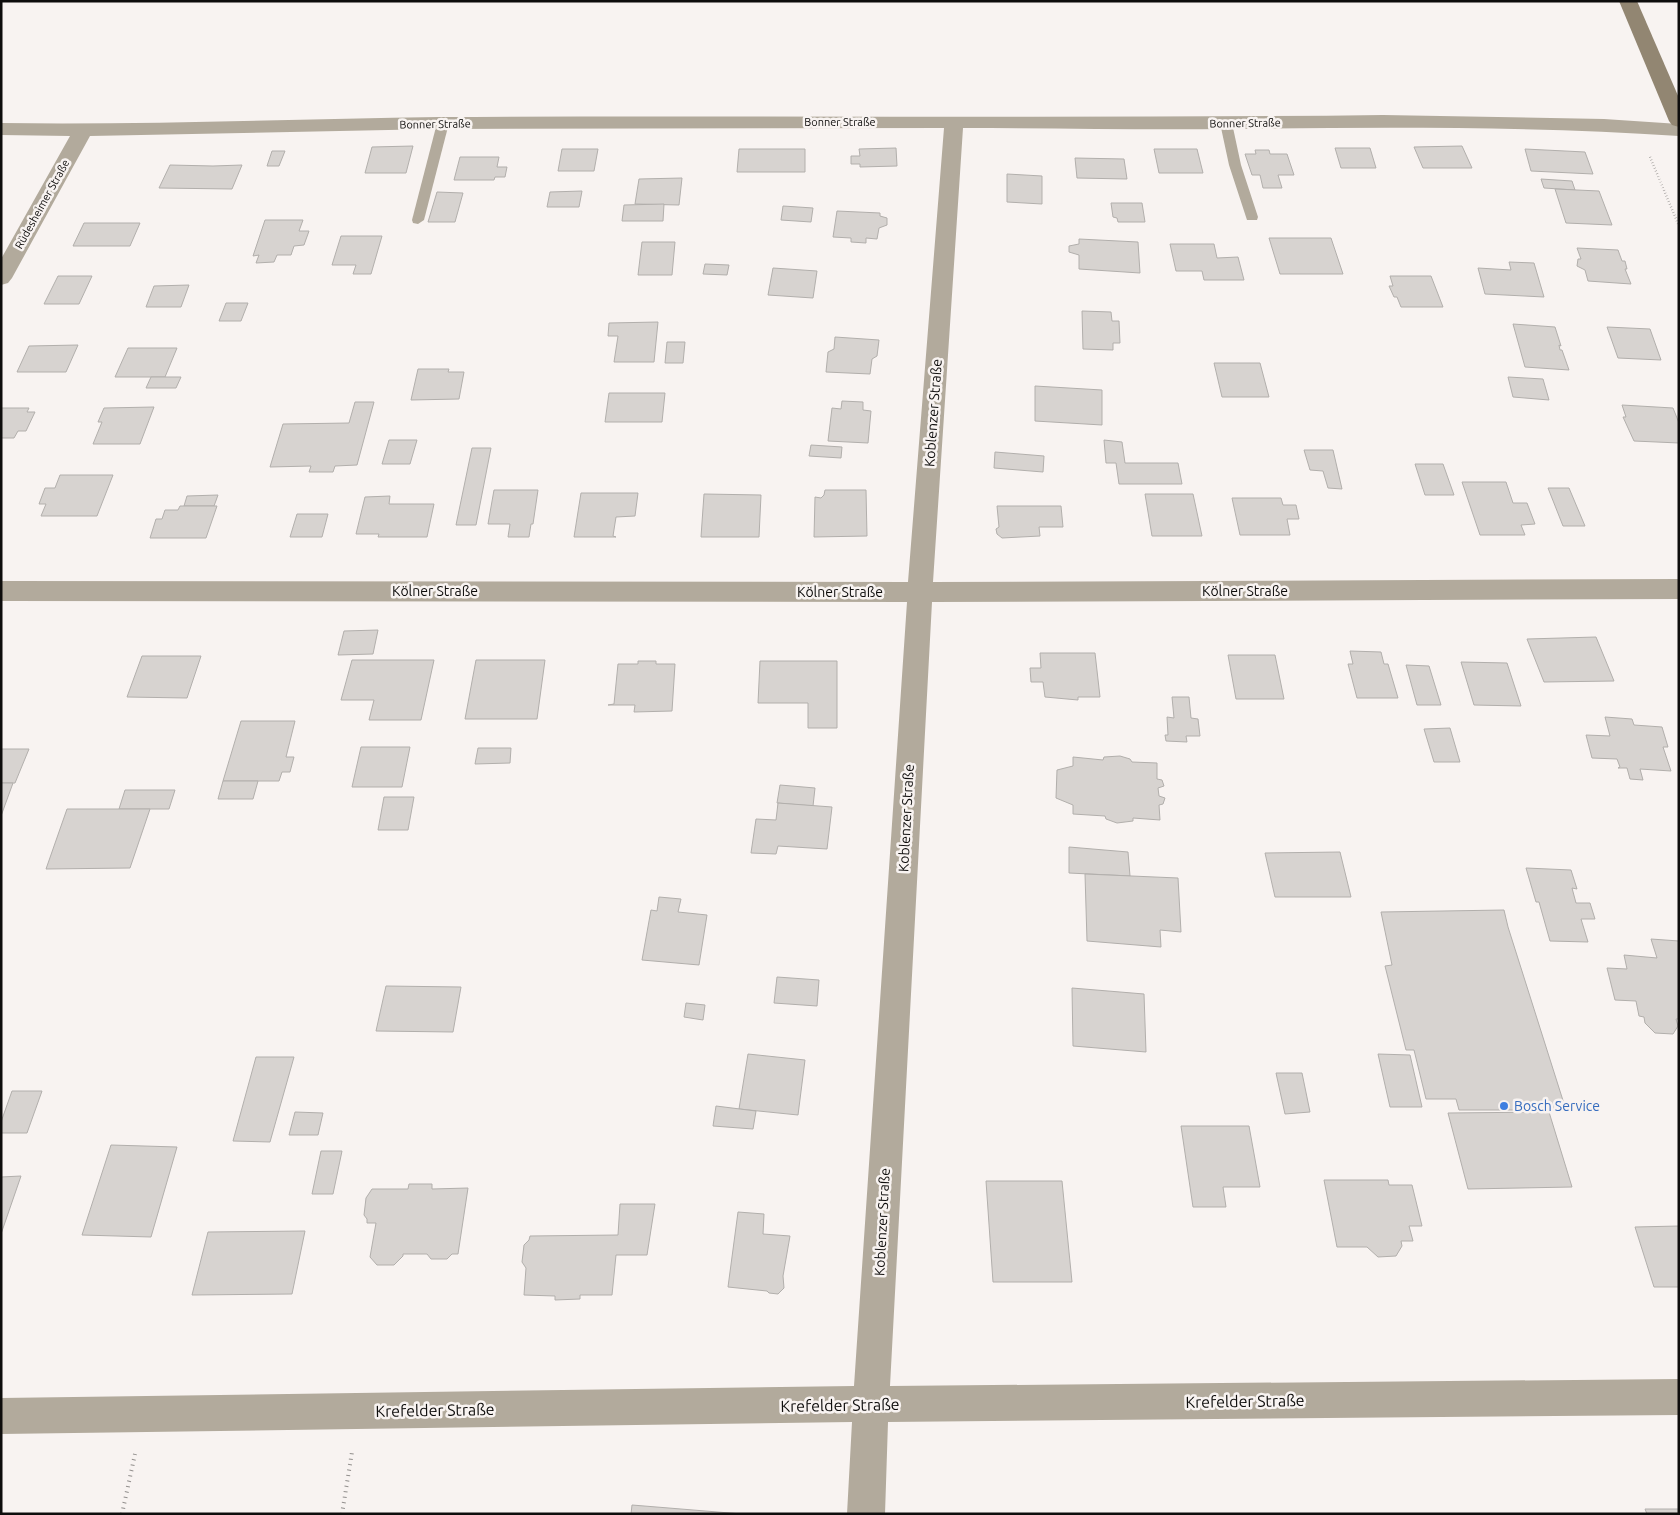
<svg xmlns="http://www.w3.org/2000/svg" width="1680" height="1515" viewBox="0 0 1680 1515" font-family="Ubuntu,sans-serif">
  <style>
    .building { fill: #d7d3d0; stroke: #b2afac }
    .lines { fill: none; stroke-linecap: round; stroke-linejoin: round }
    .path-far1 { stroke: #928f8d; stroke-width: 2.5; stroke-dasharray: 0.5 2.5; stroke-linecap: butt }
    .path { stroke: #928f8d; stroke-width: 4; stroke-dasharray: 1 4.5; stroke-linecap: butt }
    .service { fill: #b2aa9c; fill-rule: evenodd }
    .minor { fill: #b2aa9c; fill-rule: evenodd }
    .secondary { fill: #928672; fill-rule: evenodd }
    .shop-dot { fill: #3f7fe0; stroke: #f8f3f1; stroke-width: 2 }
    .labels { text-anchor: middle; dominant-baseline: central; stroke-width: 5; stroke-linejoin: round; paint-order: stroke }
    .far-street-label { font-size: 11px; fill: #0e0d0c; stroke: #f8f3f1 }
    .street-label { font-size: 14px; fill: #0e0d0c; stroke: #f8f3f1 }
    .shop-label { font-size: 14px; fill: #366cbe; stroke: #f8f3f1; text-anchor: start }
    .near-street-label { font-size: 16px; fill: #0e0d0c; stroke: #f8f3f1 }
  </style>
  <rect width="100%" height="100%" fill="#f8f3f1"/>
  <g class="building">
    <path d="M413,146L406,173H365L372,147Z"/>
    <path d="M1462,146L1472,168H1423L1414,147Z"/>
    <path d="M896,148L897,166L860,167V164H851V156H860L859,149Z"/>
    <path d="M1335,148H1370L1376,168H1341Z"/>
    <path d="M562,149H598L594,171H558Z"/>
    <path d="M739,149H805V172H737Z"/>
    <path d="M1154,149H1197L1203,173H1159Z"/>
    <path d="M1525,149L1585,152L1593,174L1531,171Z"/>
    <path d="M1255,150H1269L1270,154H1287L1294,175H1278L1282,188H1263L1260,175H1252L1245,154H1256Z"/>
    <path d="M272,151H285L279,166H267Z"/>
    <path d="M460,157H499L497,167H507L505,177H495L494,180H454Z"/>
    <path d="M1075,158L1124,159L1127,179L1077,178Z"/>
    <path d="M170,165L213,166L242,165L232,189L159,188Z"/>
    <path d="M1007,174L1042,176V204L1007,202Z"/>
    <path d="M682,178L679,205L635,204L639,179Z"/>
    <path d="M1541,179L1572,181L1575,190L1544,188Z"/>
    <path d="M1555,189L1599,191L1612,225L1566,223Z"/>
    <path d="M582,191L579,207H547L550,192Z"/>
    <path d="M437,192L463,193L455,222H428Z"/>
    <path d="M1111,203H1142L1145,222H1118L1117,218L1113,217Z"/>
    <path d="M664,204L663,221H622L624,205Z"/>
    <path d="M783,206L813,208L811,222L781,220Z"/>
    <path d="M837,211L880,213V216L887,218V225L879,228L877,239L866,238V243L851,242V238L833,237Z"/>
    <path d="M265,220H303L299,231H309L304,245L294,246L291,255H277L274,262L256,263L259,255L253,256Z"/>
    <path d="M84,223H140L130,246H73Z"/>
    <path d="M341,236H382L371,274H353L356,265H332Z"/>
    <path d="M1269,238H1331L1343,274H1280Z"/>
    <path d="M1079,239L1138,242L1140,273L1079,269V255L1069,252V246L1079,244Z"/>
    <path d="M642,242H675L672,275H638Z"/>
    <path d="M1170,244H1214L1217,258L1238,257L1244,280H1204L1202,271H1176Z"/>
    <path d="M1577,248L1618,250L1622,261H1625L1627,269H1625L1631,284L1588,281L1585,270L1577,266L1578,259H1581Z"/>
    <path d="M1509,262L1534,263L1544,297L1485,294L1478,268L1511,270Z"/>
    <path d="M705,264L729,265L727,275L703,274Z"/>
    <path d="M773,268L817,271L813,298L768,295Z"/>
    <path d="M58,276H92L79,304H44Z"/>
    <path d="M1390,276H1431L1443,307H1401L1397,297H1394L1389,286H1393Z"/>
    <path d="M189,285L181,307H146L154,286Z"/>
    <path d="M226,303H248L241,321H219Z"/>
    <path d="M1082,311L1111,312L1112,321H1119L1120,343H1113V350L1083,349Z"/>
    <path d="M658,322L654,362H614L618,336H608L609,323Z"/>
    <path d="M1513,324L1555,327L1561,346L1559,345L1560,350H1562L1569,370L1525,367Z"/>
    <path d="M1607,327L1650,329L1661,360L1618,358Z"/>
    <path d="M835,337L879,340L877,356L872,359L870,374L826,372L828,352L834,349Z"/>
    <path d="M667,342H685L683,363H665Z"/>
    <path d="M78,345L66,372H17L29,346Z"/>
    <path d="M128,348H177L165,377H115Z"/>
    <path d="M1214,363H1260L1269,397H1222Z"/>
    <path d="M418,369H449L448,372H464L459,399L411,400Z"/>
    <path d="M151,377H181L176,388H146Z"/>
    <path d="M1508,377L1543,379L1549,400L1513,397Z"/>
    <path d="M1035,386L1102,390V425L1035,421Z"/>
    <path d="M609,393H665L662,422H605Z"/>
    <path d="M842,401L863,402V410L871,411L868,443L828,441L832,408L841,409Z"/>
    <path d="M355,402H374L357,465L335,466L333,472H309L311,466L270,467L283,424L349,423Z"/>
    <path d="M1622,405L1673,408L1679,423V443L1634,441L1623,417H1626Z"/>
    <path d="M154,407L140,444H93L102,422H98L104,408Z"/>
    <path d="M1,408H29L27,412H35L26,431H18L14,438H1Z"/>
    <path d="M389,440H417L410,464H382Z"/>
    <path d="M1104,440L1122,442L1125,463H1178L1182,484H1119L1116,463H1106Z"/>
    <path d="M811,445L842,447L841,458L809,456Z"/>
    <path d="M472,448H491L476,525H456Z"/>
    <path d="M1304,450H1333L1342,489L1328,488L1323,471L1310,470Z"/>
    <path d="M995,452L1044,456L1043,472L994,468Z"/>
    <path d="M1415,464H1443L1454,495H1425Z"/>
    <path d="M60,475H113L97,516H41L46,504H39L45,488H55Z"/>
    <path d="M1462,482H1506L1513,503H1527L1535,524L1521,525L1525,535H1480Z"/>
    <path d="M1548,488H1569L1585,526H1563Z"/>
    <path d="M494,490H538L533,524H531L529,537H508L510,524H488Z"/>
    <path d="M825,490H866L867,536L814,537L815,497L821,498L824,495Z"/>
    <path d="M581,493H638L635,516L616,517L613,536L616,537H574Z"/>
    <path d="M704,494L761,495L759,537H701Z"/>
    <path d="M1145,494H1193L1202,536H1152Z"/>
    <path d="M218,495L214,506H184L187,496Z"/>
    <path d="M390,496L389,504H434L427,537H378L379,534H356L365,497Z"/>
    <path d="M1232,498H1281L1283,505H1296L1299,519H1287L1290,535H1240Z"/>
    <path d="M180,506H217L206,538H150L156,519H162L165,510H178Z"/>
    <path d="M997,506H1061L1063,527H1039L1040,536L1002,538L997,534L996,529L999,527Z"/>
    <path d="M297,514H328L322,537H290Z"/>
    <path d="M378,630L373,654L338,655L344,631Z"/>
    <path d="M1596,637L1614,681L1544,682L1527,639Z"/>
    <path d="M1350,651L1381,652L1384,664H1388L1398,698H1357L1348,664H1353Z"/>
    <path d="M1040,653H1095L1100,697H1078V700L1045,697L1043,682H1031L1030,668H1041Z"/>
    <path d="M1228,655H1275L1284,699H1236Z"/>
    <path d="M142,656H201L187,698L127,697Z"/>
    <path d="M352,660H434L421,720H369L374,700H341Z"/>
    <path d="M476,660H545L537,719H465Z"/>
    <path d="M638,661H656V664H675L672,711L634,712L635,705H608L614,704L618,664H638Z"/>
    <path d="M760,661H837V728H808V703H758Z"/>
    <path d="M1461,662L1507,663L1521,706L1474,705Z"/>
    <path d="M1406,665L1429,666L1441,705H1417Z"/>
    <path d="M1172,697H1189L1191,718L1198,719L1200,736H1186L1187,742L1166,741L1165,735H1168L1167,717L1174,718Z"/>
    <path d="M1605,717L1632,719L1634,725L1662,727L1668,747H1663L1671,771L1640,769L1643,780L1630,779L1627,768H1618L1620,767L1617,759L1592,758L1586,735L1610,736Z"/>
    <path d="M241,721H295L286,757H294L290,772H282L279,781H223Z"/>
    <path d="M1450,728L1460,762H1434L1424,729Z"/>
    <path d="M361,747H410L402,787H352Z"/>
    <path d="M478,748H511L510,763L475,764Z"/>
    <path d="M1,749H29L15,783H1Z"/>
    <path d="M1120,756L1130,759L1132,762L1157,763V779L1162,780L1164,786L1158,788L1159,796L1165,798L1163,804L1159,805L1160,820L1133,818V821L1117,823L1106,819L1105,816L1073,814V805L1056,798L1057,770L1073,766V757L1103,760L1104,757Z"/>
    <path d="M223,781H258L253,799H218Z"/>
    <path d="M1,783H13L1,816Z"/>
    <path d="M780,785L815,788L813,806L777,803Z"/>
    <path d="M125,790H175L169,809H119Z"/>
    <path d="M384,797H414L408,830H378Z"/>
    <path d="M778,803L832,807L827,849L778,846L776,854L751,853L756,819L776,820Z"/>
    <path d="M67,809H150L130,868L46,869Z"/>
    <path d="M1069,847L1128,852L1130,876L1069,873Z"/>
    <path d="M1340,852L1351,897H1275L1265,853Z"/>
    <path d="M1526,868L1571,870L1577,889L1572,888L1576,903H1590L1595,919H1581L1588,942L1550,941L1539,902H1536Z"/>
    <path d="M1085,874L1178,878L1181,932L1160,930L1161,947L1087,941Z"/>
    <path d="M659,897L681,899L678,912L707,915L699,965L642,960L651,910L657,911Z"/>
    <path d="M1504,910L1508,927L1566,1110H1459L1456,1099H1426L1414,1050H1406L1385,966L1392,965L1381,912Z"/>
    <path d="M1651,939L1679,941V1019H1676L1678,1026L1673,1034L1655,1033L1645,1023L1644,1017L1639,1016L1636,1001L1615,1000L1607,968L1627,969L1624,955L1657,958Z"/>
    <path d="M777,977L819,980L817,1006L774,1003Z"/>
    <path d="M386,986L461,987L453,1032L376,1031Z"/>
    <path d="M1072,988L1144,994L1146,1052L1073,1046Z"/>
    <path d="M686,1003L705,1005L703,1020L684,1017Z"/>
    <path d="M748,1054L805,1060L798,1115L739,1109Z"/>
    <path d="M1378,1054L1410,1055L1422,1107H1390Z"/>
    <path d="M256,1057H294L270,1142L233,1141Z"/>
    <path d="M1276,1073H1302L1310,1112L1285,1114Z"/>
    <path d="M12,1091H42L27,1133H1V1122Z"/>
    <path d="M716,1106L756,1111L753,1129L713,1126Z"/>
    <path d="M295,1112L323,1113L318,1135H289Z"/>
    <path d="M1549,1112L1572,1187L1468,1189L1448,1113Z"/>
    <path d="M1181,1126H1249L1260,1187H1223L1226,1207H1193Z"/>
    <path d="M111,1145L177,1147L151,1237L82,1235Z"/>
    <path d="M321,1151H342L333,1194H312Z"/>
    <path d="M21,1176L1,1234V1177Z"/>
    <path d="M1324,1180H1388L1389,1185H1412L1422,1226H1409L1413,1241H1401L1402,1246L1396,1256L1378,1257L1367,1247H1337Z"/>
    <path d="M986,1181H1062L1072,1282H993Z"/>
    <path d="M409,1184H432V1189L468,1188L458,1254H452L447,1259H431L427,1254H403V1256L394,1265H377L370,1257L376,1223H367V1219L364,1215L366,1198L372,1189H408Z"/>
    <path d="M620,1204H655L647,1255H616L612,1295H580V1299L555,1300V1296L524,1295L526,1268L522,1262L524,1245L529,1240L530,1236L618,1235Z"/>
    <path d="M738,1212L764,1214L763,1234L790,1236L783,1276L784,1288L778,1294L769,1293L767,1291L728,1287Z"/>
    <path d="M1679,1226V1287H1654L1635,1227Z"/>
    <path d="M305,1231L292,1294L192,1295L208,1232Z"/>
    <path d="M632,1505L742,1514H631Z"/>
    <path d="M1645,1509H1679V1514H1647Z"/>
  </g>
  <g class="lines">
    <path class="path-far1" d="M1650,157L1679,226"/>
    <g class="path">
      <path d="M122,1514L135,1454"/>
      <path d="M342,1514L352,1452"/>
    </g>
    <g class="service">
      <path d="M443,119L449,123L424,220L418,224L413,223L412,220L437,123Z"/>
      <path d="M1226,119L1232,123L1241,165L1258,217L1257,220H1247L1246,217L1229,165L1220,123Z"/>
    </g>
    <path class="minor" d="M1383,115L1604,119L1679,124V136C1529,126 1378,127 1228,129C1140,130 1052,128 963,128L933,582L1679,579V599L932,602L890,1386L1679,1379V1415L888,1422L885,1514H847L852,1422L1,1434V1398L854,1386L907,602L1,601V581L908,582L944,128L437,129L90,136L12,278L8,283L1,285V259L70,136L1,135V123C147,125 293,119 439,117C753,115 1068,119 1383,115Z"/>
    <path class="secondary" d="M1619,1H1637L1679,98V127L1672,125L1669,121Z"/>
  </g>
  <circle class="shop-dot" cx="1504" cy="1106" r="5"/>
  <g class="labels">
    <g class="far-street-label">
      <text x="840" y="122">Bonner Straße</text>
      <text transform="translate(1245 123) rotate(-1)">Bonner Straße</text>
      <text transform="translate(435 124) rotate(-1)">Bonner Straße</text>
      <text transform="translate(42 204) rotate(-61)">Rüdesheimer Straße</text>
    </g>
    <g class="street-label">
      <text transform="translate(933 413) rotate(-86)">Koblenzer Straße</text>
      <text x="435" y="591">Kölner Straße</text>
      <text x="1245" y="591">Kölner Straße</text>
      <text x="840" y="592">Kölner Straße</text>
      <text transform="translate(906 818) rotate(-87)">Koblenzer Straße</text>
      <text transform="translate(882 1222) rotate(-87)">Koblenzer Straße</text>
    </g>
    <g class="shop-label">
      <text x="1514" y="1106">Bosch Service</text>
    </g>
    <g class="near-street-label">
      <text transform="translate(1245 1401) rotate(-1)">Krefelder Straße</text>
      <text transform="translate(840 1405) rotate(-1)">Krefelder Straße</text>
      <text transform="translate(435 1410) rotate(-1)">Krefelder Straße</text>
    </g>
  </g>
  <rect width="1680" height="1515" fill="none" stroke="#0e0d0c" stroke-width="5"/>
</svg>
